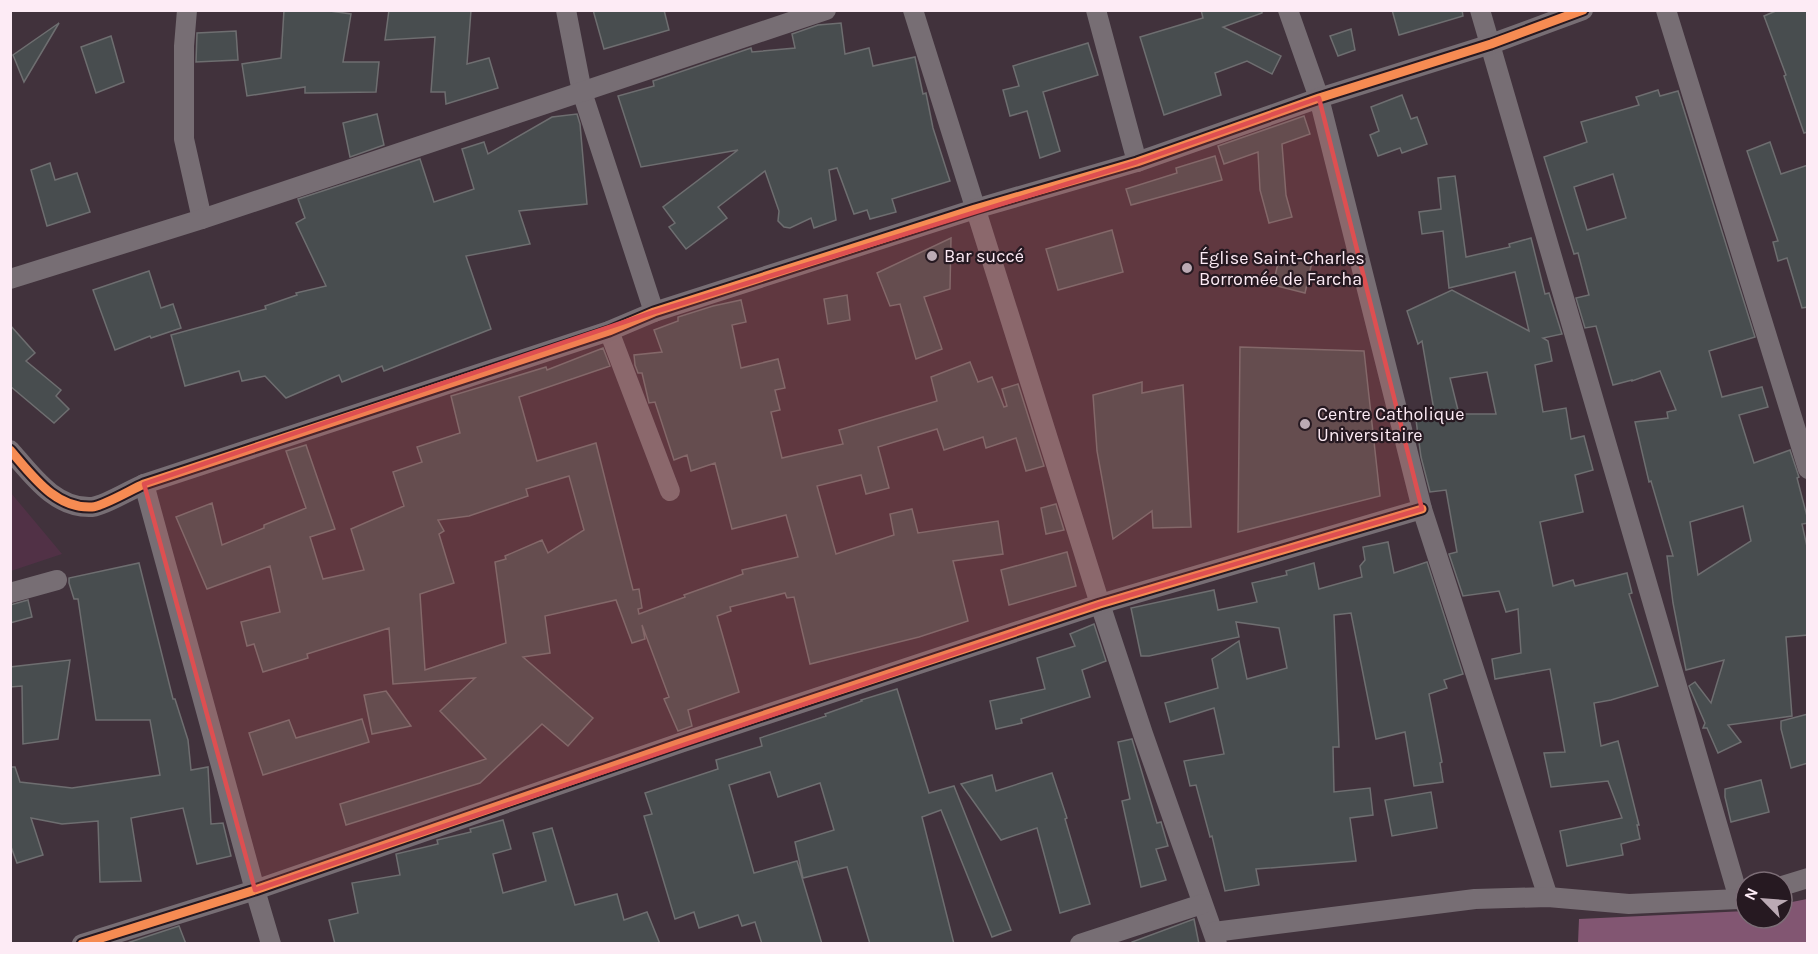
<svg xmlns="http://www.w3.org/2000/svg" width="1818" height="954" viewBox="0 0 1818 954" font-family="Karla,sans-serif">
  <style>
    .built { fill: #513146 }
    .forest { fill: #825672 }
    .building { fill: #484d4f; stroke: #6e6e70; stroke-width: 1.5; fill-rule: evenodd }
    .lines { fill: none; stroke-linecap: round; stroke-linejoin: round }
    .minor { stroke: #776e74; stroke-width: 20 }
    .cycleway-casing { stroke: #261921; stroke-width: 13 }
    .cycleway { stroke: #f68b52; stroke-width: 9 }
    .marked { fill: #de4f51; fill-opacity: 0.2; stroke: #de4f51; stroke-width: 4.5; stroke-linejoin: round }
    .poi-dot { fill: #bbaab4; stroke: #261921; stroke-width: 2 }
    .labels { text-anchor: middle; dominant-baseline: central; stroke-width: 4.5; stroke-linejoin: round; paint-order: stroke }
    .poi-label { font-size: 18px; fill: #fdebf5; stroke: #261921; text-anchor: start }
  </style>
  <rect width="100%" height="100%" fill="#41323c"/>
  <path class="built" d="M10,493H11L62,554L11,571Z"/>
  <path class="forest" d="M1807,899V943H1578L1579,919L1746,911V918H1782V904Z"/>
  <g class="building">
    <path d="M284,10H323L351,14L343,62H379L376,92L305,93V87L247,96L242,64L281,58Z"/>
    <path d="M389,10H471L467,64L489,58L498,88L446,104L445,92H431L435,37L385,40Z"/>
    <path d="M593,10H664L669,30L604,49Z"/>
    <path d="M1201,10H1262V13L1223,27L1281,56L1272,74L1247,61L1215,73L1221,95L1164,115L1140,37L1203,18Z"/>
    <path d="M1392,10H1462L1463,16L1399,35Z"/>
    <path d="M1778,10H1808V132L1804,133L1784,76L1786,75L1764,16Z"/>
    <path d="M59,23L24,82L13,55Z"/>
    <path d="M841,23L845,54L869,48L873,66L915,57L923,94L926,93L933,128L950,181L892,199L896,212L870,219L867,210L854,214L837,168L829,170L836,220L814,228L811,218L790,228L784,227L778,221L779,211L765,171L718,207L727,218L686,249L669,227L675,223L663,207L738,150L641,167L618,96L654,86L653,81L751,48L752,52L795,48L792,34L818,25Z"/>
    <path d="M1351,29L1355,50L1338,56L1330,36Z"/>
    <path d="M236,31L238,60L196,62L197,33Z"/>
    <path d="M111,36L124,82L96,93L81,47Z"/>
    <path d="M1088,43L1098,75L1043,92L1060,151L1040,158L1027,111L1010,116L1003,90L1019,86L1013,66Z"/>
    <path d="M1658,90L1660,96L1678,91L1755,337L1709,351L1722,397L1762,387L1768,407L1739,415L1754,463L1790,450L1799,477L1797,478L1808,520V523L1802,524L1808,551V635L1786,637L1792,716L1728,725L1741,742L1718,753L1707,728H1703L1705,723L1689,686L1695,682L1711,703L1724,660L1686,670L1673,603L1667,556H1673L1651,481L1649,482L1635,422L1668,418L1667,412L1676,410L1660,371L1632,381V380L1613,385L1596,326L1585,328L1576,298L1589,295L1578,253L1574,254L1544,157L1587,142L1581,122L1639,105L1636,97ZM1613,174L1626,218L1587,230L1574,187ZM1743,506L1751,541L1698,575L1690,522Z"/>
    <path d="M1402,95L1411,119L1417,117L1427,144L1402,153L1400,148L1378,156L1370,135L1379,131L1371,107Z"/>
    <path d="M377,114L384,145L350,157L343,123Z"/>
    <path d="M577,114L580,124L587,204L519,211L530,244L466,256L491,329L384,371L382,366L342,382L339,375L286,398L265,376L242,381L239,371L185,386L171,335L266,309L265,306L297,295L296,293L326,286L296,223L305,218L298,199L420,159L434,202L474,189L462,149L484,142L488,154L552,117Z"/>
    <path d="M1304,116L1310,134L1282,144L1286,195L1292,217L1269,223L1260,190L1258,152L1224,164L1218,146Z"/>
    <path d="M1770,142L1781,174L1808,165V307L1802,308L1787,258L1778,261L1773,242L1778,241L1747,151Z"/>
    <path d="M1215,156L1222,180L1131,205L1126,189L1177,173L1176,168Z"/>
    <path d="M50,163L55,180L77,173L90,212L47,226L31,170Z"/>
    <path d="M1455,176L1466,257L1510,247L1509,244L1531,238L1545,294L1549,293L1562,334L1543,338L1548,341L1552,361L1535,365L1543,412L1566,408L1571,439L1584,436L1593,470L1575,475L1583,512L1540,522L1553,586L1573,580L1575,586L1627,573L1632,593L1629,594L1658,686L1611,700L1594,703L1601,746L1618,741L1639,825H1637L1640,839L1621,844L1623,855L1567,866L1560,831L1622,818L1608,781L1551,787L1544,753L1565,752L1550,669L1495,679L1492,659L1521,653L1518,609L1506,612L1499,591L1463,596L1449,554L1457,552L1446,490L1430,492L1421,457L1416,420L1435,416L1422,341L1418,344L1407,311L1452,290L1529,331L1515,272L1449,288L1443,231L1422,234L1419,212L1441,209L1438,178ZM1487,372L1496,414H1459L1450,378Z"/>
    <path d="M1112,230L1123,272L1058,290L1046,249Z"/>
    <path d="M951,238L950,289L924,297L942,349L916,359L900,304L890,306L877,273Z"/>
    <path d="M1280,254L1312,262L1305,293L1273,285Z"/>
    <path d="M149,271L161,308L173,304L181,328L151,338L150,336L115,350L93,290Z"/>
    <path d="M847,295L850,320L828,324L824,299Z"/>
    <path d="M741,300L746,322L732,325L741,368L778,359L785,388L775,390L780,410L771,412L782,458L843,444L839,430L937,401L931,377L970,362L978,382L992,377L1004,407L1007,406L1002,389L1018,384L1044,466L1026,471L1016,438L986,448L983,437L944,450L937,429L878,447L889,488L866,494L861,475L817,486L836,554L894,535L890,514L912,509L918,533L998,521L1003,554L953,561L968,621L919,637L810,664L794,597L787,598L785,593L730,607L731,611L717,616L739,692L688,710L692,726L678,731L664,699L669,697L642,625L645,639L632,643L616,600L545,616L550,653L523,657L593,718L568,746L542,724L480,783L346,825L340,804L486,759L440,711L475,678L393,684L389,628L307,654L308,658L263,672L254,644L247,646L241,622L280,612L270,566L207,589L176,517L212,503L222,545L264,528V525L306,508L286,451L306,445L335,529L310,537L323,579L364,570L351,529L404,506L393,472L422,462L417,447L460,433L451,396L546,367L547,370L603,348L610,366L519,397L537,461L596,443L633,590L639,589L642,608L638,609L639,614L685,597L684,595L743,574L742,570L798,557L786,515L732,529L715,463L691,471L687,455L674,460L655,402L649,403L642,373H638L635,365L634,355L662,352L654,330L678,321V317L713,306ZM569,476L584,530L548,553L542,540L505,556L506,559L495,562L506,643L425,670L420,594L454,583L439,534L444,531L438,520L469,516L528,496L526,489Z"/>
    <path d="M10,325L35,353L26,361L61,390L56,396L69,409L54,423L10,386Z"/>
    <path d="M1240,347L1364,351L1380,496L1238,532Z"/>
    <path d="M1142,382V393L1183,385L1191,527L1153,528L1152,511L1113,539L1097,451L1093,395Z"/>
    <path d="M1056,504L1064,530L1046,534L1041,508Z"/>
    <path d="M1388,542L1394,573L1427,562L1463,674L1444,680L1447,688L1429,694L1442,762L1440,763L1443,782L1414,786L1405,732L1376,739L1351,613L1334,615L1339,747H1333L1334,792L1370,788L1373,815L1350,818L1356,861L1256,869L1259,885L1225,891L1212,836L1210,837L1196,785L1190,786L1184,761L1224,754L1214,708L1170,722L1165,703L1218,688L1212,659L1239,641L1247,679L1287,668L1279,628L1236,622L1239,637L1149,656H1141L1131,608L1214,590L1218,610L1257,602L1252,583L1287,575L1286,571L1314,563L1319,589L1362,577L1360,566L1365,560L1363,547Z"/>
    <path d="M1067,552L1076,586L1009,605L1001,570Z"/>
    <path d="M139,563L173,699H175L188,740L191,770L208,767L211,824L223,823L231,856L197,864L183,808L131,818L141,881L100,882L98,821L62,824L31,818L43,855L17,863L10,844V767H15L20,782L72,788L160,775L150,720H96L78,599H74L69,583V578Z"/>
    <path d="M28,600L32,617L10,623V605Z"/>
    <path d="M1094,624L1106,661L1082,670L1090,697L1021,719L1022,723L996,729L990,701L1045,689L1037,658L1075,646L1070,634Z"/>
    <path d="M70,660L58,739L23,744L22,686L10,687V667Z"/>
    <path d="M897,689L929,793L954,786L1011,930L992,937L941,810L922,817L954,944H870L847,867L803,878L795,842L834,830L821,786L820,783L778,797L770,772L729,785L754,873L797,861L822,944H762L755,922L742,926L738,915L699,928L694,912L675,919L644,816L652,814L645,793L718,769L716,760L762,746L760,738L826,716L825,714L862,701L861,700Z"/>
    <path d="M386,691L411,726L372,734L364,695Z"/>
    <path d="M1808,714V763L1791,768L1781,729V721Z"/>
    <path d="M362,719L369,742L263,775L249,733L289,720L296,738Z"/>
    <path d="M1132,739L1157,823L1161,822L1168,846L1156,849L1166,880L1141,887L1122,801L1130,799L1118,742Z"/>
    <path d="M1052,773L1067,818L1065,819L1090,904L1060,913L1037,828L1001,840L961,784L992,775L996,791Z"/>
    <path d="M1761,780L1769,812L1731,822L1725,797V789Z"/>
    <path d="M1431,792L1437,828L1392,836L1385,800Z"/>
    <path d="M503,820L511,849L493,854L503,893L546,881L533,833L552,828L575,905L617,894L624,920L647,912L660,944H335L329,920L358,913L352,883L400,875L396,854L438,844L437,840L471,832L470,829Z"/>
    <path d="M1194,919L1199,944H1132V942Z"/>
    <path d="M179,926L186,944H124Z"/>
  </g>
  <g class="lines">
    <g class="minor">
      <path d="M187,10L184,46V139L202,219"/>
      <path d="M566,10L582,92L654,312"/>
      <path d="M913,10L1100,604L1143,734L1217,944"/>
      <path d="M1096,10L1137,162"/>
      <path d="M1288,10L1319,98L1422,509L1548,897"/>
      <path d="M1480,10L1739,899"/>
      <path d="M1666,10L1808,469"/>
      <path d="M10,279L202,219L826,10"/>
      <path d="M609,331L670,491"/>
      <path d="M10,450C32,475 55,509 92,507C104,506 132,489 144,484L609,331L654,312L975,209L1137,162L1319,98L1491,44L1583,10"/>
      <path d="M144,484L255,890L271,944"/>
      <path d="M10,593L57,580"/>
      <path d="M1782,886L1808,878"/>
      <path d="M1214,932L1475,899L1548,897L1629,904L1739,899L1746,897"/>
      <path d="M82,944L255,890L680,743L1100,604L1422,509"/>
      <path d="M1080,944L1202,904"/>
    </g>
    <g class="cycleway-casing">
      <g id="cycleway">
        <path d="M10,450C32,475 55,509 92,507C104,506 132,489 144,484L609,331L654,312L975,209L1137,162L1319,98L1491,44L1583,10"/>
        <path d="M82,944L255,890L680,743L1100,604L1422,509"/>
      </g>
    </g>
    <use href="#cycleway" class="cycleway"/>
  </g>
  <path class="marked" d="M1319,98L1422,509L1100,604L255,890L144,484L654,312L1137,162Z"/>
  <g class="poi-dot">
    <circle cx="932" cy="256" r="6"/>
    <circle cx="1187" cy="268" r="6"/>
    <circle cx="1305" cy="424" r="6"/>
  </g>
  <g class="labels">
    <g class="poi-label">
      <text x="944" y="256">Bar succé</text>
      <text x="1199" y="258">Église Saint-Charles<tspan x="1199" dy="21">Borromée de Farcha</tspan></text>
      <text x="1317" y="414">Centre Catholique<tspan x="1317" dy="21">Universitaire</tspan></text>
    </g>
  </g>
  <rect width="1818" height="954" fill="none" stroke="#fdebf5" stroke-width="24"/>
  <g transform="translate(1764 900) rotate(295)"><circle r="28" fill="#261921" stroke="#7c6d76" stroke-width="1.5"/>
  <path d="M0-4.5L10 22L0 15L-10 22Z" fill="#bbaab4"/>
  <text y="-9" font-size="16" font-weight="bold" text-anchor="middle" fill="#fdebf5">N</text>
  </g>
</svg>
